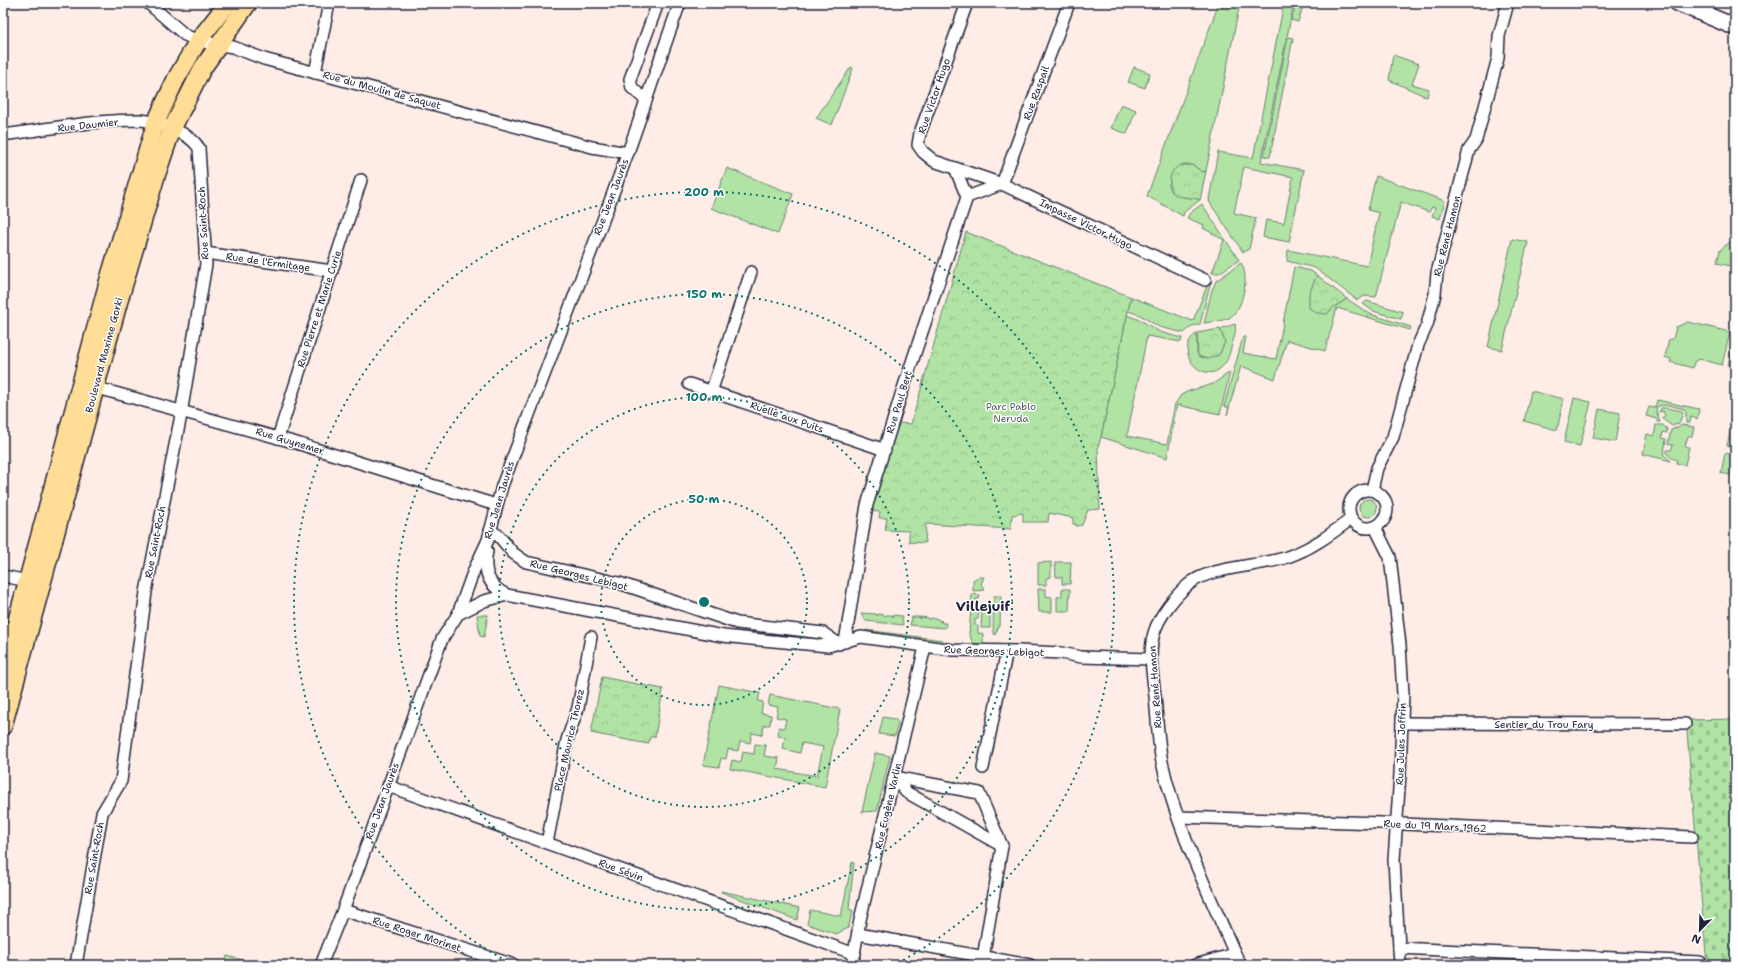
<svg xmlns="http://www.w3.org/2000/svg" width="1738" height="968" viewBox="0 0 1738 968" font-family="'Shantell Sans',sans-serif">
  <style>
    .green { fill: #b0e3a4; stroke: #698270 }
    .forest { fill: url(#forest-crowns); stroke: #698270 }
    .cemetery { fill: url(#cemetery-stones); stroke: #698270 }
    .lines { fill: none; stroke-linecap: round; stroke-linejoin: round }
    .street-casing { stroke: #22223b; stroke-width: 14 }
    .secondary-casing { stroke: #22223b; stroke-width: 19 }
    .primary-casing { stroke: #22223b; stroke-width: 20 }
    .street { stroke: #fff; stroke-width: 11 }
    .secondary { stroke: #fff; stroke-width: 16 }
    .primary { stroke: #ffdd96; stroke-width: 17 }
    .ring { fill: none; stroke: #0f766e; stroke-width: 2; stroke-dasharray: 2 4 }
    .labels { text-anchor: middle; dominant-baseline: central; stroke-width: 3; stroke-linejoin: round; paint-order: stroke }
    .street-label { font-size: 10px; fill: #22223b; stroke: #fff }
    .park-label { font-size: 10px; fill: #4d5c5a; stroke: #fff }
    .district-label { font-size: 14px; font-weight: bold; fill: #22223b; stroke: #fff }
    .centre { fill: #0f766e; stroke: #fff; stroke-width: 2 }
    .ring-label { font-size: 12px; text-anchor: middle; font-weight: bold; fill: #0f766e; stroke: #fff; stroke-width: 3; stroke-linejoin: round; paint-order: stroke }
  </style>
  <defs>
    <pattern id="forest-crowns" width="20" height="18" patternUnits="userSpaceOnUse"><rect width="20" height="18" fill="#b0e3a4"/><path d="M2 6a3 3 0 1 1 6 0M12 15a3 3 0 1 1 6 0" fill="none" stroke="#97c28e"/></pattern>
    <pattern id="cemetery-stones" width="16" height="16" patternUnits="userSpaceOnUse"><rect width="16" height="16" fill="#b0e3a4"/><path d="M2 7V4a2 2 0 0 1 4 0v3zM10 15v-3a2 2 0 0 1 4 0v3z" fill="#97c28e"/></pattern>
  </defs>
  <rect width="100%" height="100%" fill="#fdede6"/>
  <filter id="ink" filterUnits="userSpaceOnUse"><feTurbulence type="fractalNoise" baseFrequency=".025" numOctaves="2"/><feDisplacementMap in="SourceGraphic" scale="8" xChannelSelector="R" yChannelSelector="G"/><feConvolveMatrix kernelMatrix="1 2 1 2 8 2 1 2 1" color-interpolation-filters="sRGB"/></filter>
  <g filter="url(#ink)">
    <g class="green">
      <path d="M1219,3H1240L1206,171L1202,172C1182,156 1178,166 1169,184C1174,201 1187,195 1200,200L1184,212L1183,216L1147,196Z"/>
      <path d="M1284,3H1294L1261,162L1304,170L1289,242L1263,237L1266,220L1284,223L1293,177L1244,167L1234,213L1256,218L1249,249L1243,252L1210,203L1209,199L1218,152L1253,158Z"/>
      <path d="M1297,3H1304L1298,22L1291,20Z"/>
      <path d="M1288,37L1293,38L1270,157L1264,156Z"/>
      <path d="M1393,55L1419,64L1412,84L1429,89L1427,97L1389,80Z"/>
      <path d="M851,67L853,68L832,125L816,118Z"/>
      <path d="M1134,67L1150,73L1145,88L1128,82Z"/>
      <path d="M1121,104L1136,110L1127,134L1111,128Z"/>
      <path d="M727,168L793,194L778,234L711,208Z"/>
      <path d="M1376,176L1445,201L1440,219L1432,216L1435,208L1432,207L1429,212L1401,202L1376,297L1365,296L1357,300L1315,268L1287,261L1288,250L1367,266L1379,213L1368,210Z"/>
      <path d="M1202,204L1239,260L1219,273H1212L1224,240L1203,228L1204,225L1187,218L1190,213Z"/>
      <path d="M1512,239L1528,242L1502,350L1488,347Z"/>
      <path d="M1730,242L1735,243V267L1717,263L1720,250Z"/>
      <path d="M1241,263C1250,275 1243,311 1229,318C1222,321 1212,322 1204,323L1212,290L1216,281Z"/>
      <path d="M1294,267L1311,271L1318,276L1316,277L1327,314L1334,307L1347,299L1370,314L1411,327L1410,330L1337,308L1325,351L1287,340L1275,379L1241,366L1227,415L1229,408L1224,406L1243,337H1246L1243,353L1276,359Z"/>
      <path d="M1209,281L1210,285L1200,324L1192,326L1184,333L1159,327L1140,315L1128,311L1131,297L1193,321Z"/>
      <path d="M1367,301L1403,312L1401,319L1373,311L1363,304Z"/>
      <path d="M1127,315L1140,320L1160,332L1182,338L1181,342L1147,336L1127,436L1167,444L1175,404L1181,395L1189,391L1213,384L1230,372L1220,414L1177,405L1167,458L1101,437Z"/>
      <path d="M1688,322L1730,332L1722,365L1699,359L1694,362L1693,368L1670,362L1671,359L1665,357L1669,339H1673L1676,327Z"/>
      <path d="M1235,324C1237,331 1233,341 1231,348C1219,401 1166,355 1197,333V353L1224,339L1220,329Z"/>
      <path d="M1735,333V367L1728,366Z"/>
      <path d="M1531,391L1564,399L1557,430L1524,421Z"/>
      <path d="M1574,398L1591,402L1580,446L1564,442Z"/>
      <path d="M1657,400L1699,409L1697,419L1691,417L1690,423H1686V413L1684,409L1668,405L1658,406L1656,410L1660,422H1657V419L1646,416L1649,407L1655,408Z"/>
      <path d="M1661,408H1667L1682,411L1683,414L1679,423L1672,426L1661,418L1665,416L1663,411L1659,412Z"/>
      <path d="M1599,409L1620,413L1615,442L1593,438Z"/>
      <path d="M1733,418L1735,419V447L1727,446Z"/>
      <path d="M1656,425H1663L1667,429V433L1663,432L1662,438L1666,439L1664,455L1671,461L1643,454L1647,434L1654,436Z"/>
      <path d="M1682,425L1694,427L1692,436H1688L1685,446L1689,447L1685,465L1676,463L1677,460C1672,458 1666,456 1667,450H1671L1673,445L1668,444L1671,430Z"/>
      <path d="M1725,453L1735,455V476L1721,473Z"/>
      <circle cx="1368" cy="508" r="9"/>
      <path d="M1051,562V577L1046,578V585H1038V563Z"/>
      <path d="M1055,562H1071L1070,584H1062V577H1056Z"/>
      <path d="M978,577H984L981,584L985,590L973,591V580Z"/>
      <path d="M1038,589H1046V596L1052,597V612H1039Z"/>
      <path d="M1062,589H1070L1069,611H1057V597L1062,596Z"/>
      <path d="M972,594L980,595L979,599H976V606H979L978,619H975V625L978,626V633L983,634V644L973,643L969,634Z"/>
      <path d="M994,596H1001L1000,623L995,635L993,632Z"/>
      <path d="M984,607H988V611H990V628H981L982,611H984Z"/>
      <path d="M861,613L876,614L877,616L878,614L884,615V616L886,615H892L893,617L894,615L902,616L903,625L866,621Z"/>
      <path d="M477,615H488L484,637L480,636Z"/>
      <path d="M912,617H920V619L921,617L929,618V620L931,618L938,619L940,622L941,620L942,623H946L945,628L910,625Z"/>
      <path d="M866,630L943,640V645L865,633Z"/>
      <path d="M719,685L760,693L758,701L763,702L761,713L771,715L770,725H764L762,735L752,733L750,743L740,741L738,751L728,749L726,759L721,758L719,767L703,765Z"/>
      <path d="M770,695L840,709L825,787L730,769L732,760L741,762L743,752L754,754L755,744L766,745L764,756L779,758L777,769L817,776L823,747L802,743L800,753L783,749L785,737L778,736L779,727L784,728L786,719L776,717L778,707L768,705Z"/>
      <path d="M883,717L895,719L898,723L895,736L879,734Z"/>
      <path d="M875,753L890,756L877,811L862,812Z"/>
      <path d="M852,862L854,863L849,909L853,911L848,928L836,934L807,924L810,910L841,916Z"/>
      <path d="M721,891L800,908L797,920L721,892Z"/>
      <path d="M227,956L259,964L225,965Z"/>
    </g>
    <g class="forest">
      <path d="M1181,165H1193L1202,172L1206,171L1200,200C1189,195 1167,202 1170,180C1170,172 1175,168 1181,165Z"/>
      <path d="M966,232L1131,297L1101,437L1098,448L1100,509L1088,510L1082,525L1076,526V524H1073V518L1049,513L1048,522H1023V513L1012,515L1011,529L926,524L925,543L909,542V531L885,530L887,518H879L880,512L870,511L898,423L911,424Z"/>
      <path d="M1318,276L1347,299L1334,307L1327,314L1317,313L1309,308V294L1316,277Z"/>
      <path d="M1220,329L1225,342L1219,355L1208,359L1198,356L1197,333Z"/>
      <path d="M602,677L663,689L655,737H650L648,744L591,733Z"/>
    </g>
    <path class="cemetery" d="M1735,719V965H1707L1686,720Z"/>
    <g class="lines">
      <g class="street-casing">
        <g id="street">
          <path d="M148,3L185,35L198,41L233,47L264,59L592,147L628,153"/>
          <path d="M967,3L920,133L918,145L923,152L934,161L1002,184L1205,280"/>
          <path d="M315,73L329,3"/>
          <path d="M646,100L632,88L630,79L658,3"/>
          <path d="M3,135C48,129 94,120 140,120C158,121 190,133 199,148L206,264L180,420L146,592L121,781L102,813L76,965"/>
          <path d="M1002,184L1069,3"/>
          <path d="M967,197L1002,184"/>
          <path d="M205,253L332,271"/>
          <path d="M689,384L885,450"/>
          <path d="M90,386L293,442L496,505"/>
          <path d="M711,392L751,272"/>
          <path d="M278,438L361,180"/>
          <circle cx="1368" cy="509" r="19"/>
          <path d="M1372,490L1377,468L1393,437L1418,345L1427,325L1435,294L1437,273L1469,150L1476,140L1498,58L1499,36L1508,3"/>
          <path d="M1375,527L1390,557L1400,645L1403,694L1400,774L1394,860L1400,965"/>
          <path d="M490,531L498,535L513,553L526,562L619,583L737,623L823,633L839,644"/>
          <path d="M487,551C483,571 488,586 507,595L723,636L751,639L828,646L861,637L953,650L1019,651L1061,653L1081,657L1151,659"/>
          <path d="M3,576L28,581"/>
          <path d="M458,614L484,601L507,595"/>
          <path d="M845,642L867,505L900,398L967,197L955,168"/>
          <path d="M1403,723L1685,724"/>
          <path d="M983,768L1006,655"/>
          <path d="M894,777L979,793L1002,846"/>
          <path d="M894,777L906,792L1002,846"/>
          <path d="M388,786L855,954"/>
          <path d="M1178,817L1381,823L1692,837"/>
          <path d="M547,843L567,740L578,708L591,637"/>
          <path d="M343,910L514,965"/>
          <path d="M858,934L1030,965"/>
          <path d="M1399,948L1700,962"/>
          <path d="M982,964L1002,846"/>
          <path d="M321,965L343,910L442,639L458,614L474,570L488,540L502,486C542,379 584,273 623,166C643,112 660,57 680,3"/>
          <path d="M852,965L860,920L925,647"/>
          <path d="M1195,965L1235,954"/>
          <path d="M1241,965L1235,954C1208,891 1177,830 1162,762C1158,741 1157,718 1155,696C1153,676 1148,653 1154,633C1159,616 1175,596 1188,585C1209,566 1260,567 1287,557C1311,549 1331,534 1351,519"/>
        </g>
      </g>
      <g class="secondary-casing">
        <path id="secondary" d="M1678,3L1735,27"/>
      </g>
      <g class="primary-casing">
        <g id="primary">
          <path d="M3,672L109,279L156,122L176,79L198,41L228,3"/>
          <path d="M3,726L118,304L156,176L172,129L202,69L248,3"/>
        </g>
      </g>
      <use href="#street" class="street"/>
      <use href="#secondary" class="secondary"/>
      <use href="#primary" class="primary"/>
    </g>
  </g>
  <g class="ring">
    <circle cx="704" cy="602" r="103"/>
    <circle cx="704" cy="602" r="205"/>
    <circle cx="704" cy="602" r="308"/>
    <path d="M512 964A410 410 0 1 1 896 964"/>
  </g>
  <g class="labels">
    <g class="street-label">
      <text transform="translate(382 90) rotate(15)">Rue du Moulin de Saquet</text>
      <text transform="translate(1036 93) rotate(-70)">Rue Raspail</text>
      <text transform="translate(934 96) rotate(-71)">Rue Victor Hugo</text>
      <text transform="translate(88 125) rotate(-6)">Rue Daumier</text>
      <text transform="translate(611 197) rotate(-69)">Rue Jean Jaurès</text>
      <text transform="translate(203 223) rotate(-93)">Rue Saint-Roch</text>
      <text transform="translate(1086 224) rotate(26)">Impasse Victor Hugo</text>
      <text transform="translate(1447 236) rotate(-76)">Rue René Hamon</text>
      <text transform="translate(268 262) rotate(8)">Rue de l'Ermitage</text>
      <text transform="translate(319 309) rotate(-72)">Rue Pierre et Marie Curie</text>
      <text transform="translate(104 355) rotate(-75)">Boulevard Maxime Gorki</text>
      <text transform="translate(899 402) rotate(-73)">Rue Paul Bert</text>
      <text transform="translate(787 417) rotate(19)">Ruelle aux Puits</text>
      <text transform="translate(290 441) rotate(17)">Rue Guynemer</text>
      <text transform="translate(499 500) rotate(-73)">Rue Jean Jaurès</text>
      <text transform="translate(155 542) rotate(-79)">Rue Saint-Roch</text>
      <text transform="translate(579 575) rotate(14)">Rue Georges Lebigot</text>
      <text transform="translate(994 651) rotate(2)">Rue Georges Lebigot</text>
      <text transform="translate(1155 687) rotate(-94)">Rue René Hamon</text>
      <text x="1544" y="724">Sentier du Trou Fary</text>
      <text transform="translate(569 740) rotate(-77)">Place Maurice Thorez</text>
      <text transform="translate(1401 744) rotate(-88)">Rue Jules Joffrin</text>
      <text transform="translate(382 801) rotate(-70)">Rue Jean Jaurès</text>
      <text transform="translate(888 806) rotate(-77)">Rue Eugène Varlin</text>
      <text transform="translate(1435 826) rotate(3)">Rue du 19 Mars 1962</text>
      <text transform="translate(94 858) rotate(-80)">Rue Saint-Roch</text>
      <text transform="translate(621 870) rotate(20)">Rue Sévin</text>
      <text transform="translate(417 934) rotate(18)">Rue Roger Morinet</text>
    </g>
    <g class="park-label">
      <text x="1011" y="406">Parc Pablo<tspan x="1011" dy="12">Neruda</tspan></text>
    </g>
    <g class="district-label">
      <text x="983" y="606">Villejuif</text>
    </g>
  </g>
  <circle cx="704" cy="602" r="6" class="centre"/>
  <g class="ring-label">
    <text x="704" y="196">200 m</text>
    <text x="704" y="298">150 m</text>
    <text x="704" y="401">100 m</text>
    <text x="704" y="503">50 m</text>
  </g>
  <rect width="1738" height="968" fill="none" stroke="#fff" stroke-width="16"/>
  <rect x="8" y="8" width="1722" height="952" fill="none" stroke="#22223b" stroke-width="1.5" filter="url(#ink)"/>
  <g transform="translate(1700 930) rotate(203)" stroke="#ffffff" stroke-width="3" paint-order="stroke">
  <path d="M0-3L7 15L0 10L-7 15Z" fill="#22223b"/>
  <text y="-6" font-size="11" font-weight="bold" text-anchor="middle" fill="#22223b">N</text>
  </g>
</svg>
